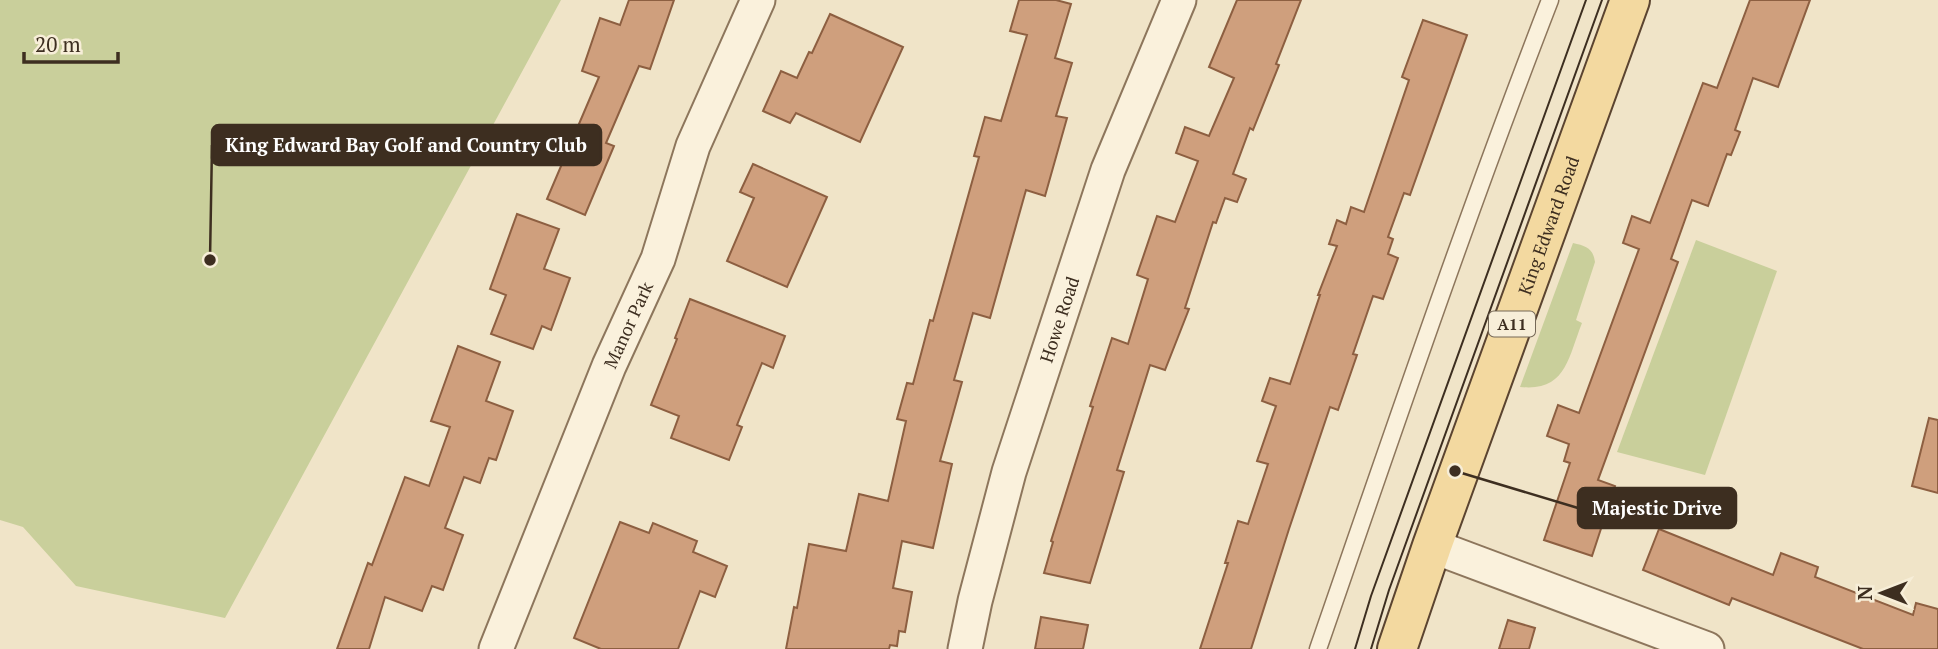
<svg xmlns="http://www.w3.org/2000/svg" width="1938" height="649" viewBox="0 0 1938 649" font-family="'PT Serif',serif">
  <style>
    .green { fill: #c9cf9b }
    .building { fill: #cf9f7d; stroke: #8d5f41; stroke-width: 2 }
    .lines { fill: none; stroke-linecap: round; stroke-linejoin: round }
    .lane-casing { stroke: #8d765c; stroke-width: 19 }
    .street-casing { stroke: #8d765c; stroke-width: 37 }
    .primary-casing { stroke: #5b4430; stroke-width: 42 }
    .lane { stroke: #faf1dc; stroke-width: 16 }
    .street { stroke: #faf1dc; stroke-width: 33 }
    .primary { stroke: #f3d9a0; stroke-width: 38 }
    .tram { stroke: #3d2e20; stroke-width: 2 }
    .labels { text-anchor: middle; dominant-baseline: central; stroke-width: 7; stroke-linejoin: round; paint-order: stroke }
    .shield { fill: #f7eed8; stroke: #756857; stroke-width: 2 }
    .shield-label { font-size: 16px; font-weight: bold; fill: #3d2e20 }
    .street-label { font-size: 18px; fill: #3d2e20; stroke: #f7eed8 }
    .leader { fill: none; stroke: #3d2e20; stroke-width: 2.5 }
    .callout-dot { fill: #3d2e20; stroke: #f7eed8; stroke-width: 2.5 }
    .callout { fill: #3d2e20; stroke: #3d2e20; stroke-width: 2.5 }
    .callout-label { font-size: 19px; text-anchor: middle; font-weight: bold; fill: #fff }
  </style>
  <rect width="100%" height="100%" fill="#f0e4c8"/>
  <g class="green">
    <path d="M0,0H561L225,618L76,586L23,527L0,520Z"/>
    <path d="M1696,240L1777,271L1705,475L1617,452Z"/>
    <path d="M1573,243C1586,246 1593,248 1595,262L1576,320L1582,323C1568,358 1566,392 1520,387Z"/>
  </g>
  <g class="building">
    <path d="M629,0H674L650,69L639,66L606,143L614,146L585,215L547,199L599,77L582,71L600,18L620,25Z"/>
    <path d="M1019,0H1056L1071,4L1055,58L1072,63L1056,116L1067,118L1045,196L1026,190L990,318L973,313L954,380L962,382L940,461L952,464L933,548L902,541L893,588L912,592L905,632L899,631L897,646L890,645L889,649H786L794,607L797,608L809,544L846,551L859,494L888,501L906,421L897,419L907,383L913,384L930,320L933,321L979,157L974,156L985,117L1001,121L1027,35L1010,31Z"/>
    <path d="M1237,0H1301L1276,64L1279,65L1253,130L1250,128L1233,174L1246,179L1237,202L1225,198L1216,223L1213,222L1185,308L1189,309L1165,370L1150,365L1117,470L1124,472L1090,583L1044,573L1053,542L1051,541L1093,407L1090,406L1112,338L1128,344L1148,279L1137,275L1157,216L1175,222L1198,161L1176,153L1185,127L1209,136L1234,78L1209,67Z"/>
    <path d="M1750,0H1810L1778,87L1753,78L1735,130L1740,132L1731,155L1727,154L1708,206L1692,200L1671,259L1678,262L1598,480L1615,486L1592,556L1544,540L1570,463L1564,461L1569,444L1547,436L1558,405L1579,413L1639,249L1623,243L1632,216L1650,223L1703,83L1717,88Z"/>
    <path d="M830,14L903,47L860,142L796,113L790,123L763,111L781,71L797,78L809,52L812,53Z"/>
    <path d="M1423,20L1467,35L1410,195L1404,193L1388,237L1393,239L1388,254L1398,258L1383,299L1373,296L1353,354L1357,355L1338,410L1330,407L1289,529L1251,649H1200L1228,563H1225L1238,521L1248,524L1268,464L1257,461L1276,406L1262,401L1270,378L1290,384L1320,295H1318L1337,246L1329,244L1337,220L1346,224L1351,207L1364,212L1409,80L1402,77Z"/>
    <path d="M753,164L827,197L787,287L727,261L754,198L740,192Z"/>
    <path d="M517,214L559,229L544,269L570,278L551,330L542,326L533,349L491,334L506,295L490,289Z"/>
    <path d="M690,299L785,336L773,368L762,363L737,425L742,427L729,460L671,438L679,416L651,405L677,339L675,338Z"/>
    <path d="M458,346L500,362L486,401L513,411L496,460L489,458L480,483L464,477L445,528L463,535L443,590L432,586L422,611L385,597L369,649H337L368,563L372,565L405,477L429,486L450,427L431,421Z"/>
    <path d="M1929,418L1938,420V493L1912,486Z"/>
    <path d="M620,522L649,533L653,523L697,541L693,552L727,566L715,597L700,591L678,649H601L574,638Z"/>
    <path d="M1659,529L1773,575L1781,553L1818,567L1815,577L1913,615L1916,603L1938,609V649H1863L1732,598L1729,605L1643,570Z"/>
    <path d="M1041,617L1088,625L1083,649H1035Z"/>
    <path d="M1508,620L1535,628L1529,649H1499Z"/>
  </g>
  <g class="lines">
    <g class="lane-casing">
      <path id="lane" d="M1318,649C1393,432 1467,214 1550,0"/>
    </g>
    <g class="street-casing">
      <g id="street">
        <path d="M1432,546L1707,649"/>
        <path id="s1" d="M496,649L609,366L658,259L693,146L758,0"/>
        <path id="s2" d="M965,649L975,601L1009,472L1108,170L1179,0"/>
      </g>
    </g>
    <g class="primary-casing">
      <g id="primary">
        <path id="s3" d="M1397,649L1432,546L1630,0"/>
      </g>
    </g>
    <use href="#lane" class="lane"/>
    <use href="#street" class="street"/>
    <use href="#primary" class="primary"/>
    <g class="tram">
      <path d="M1355,649L1371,596L1586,0"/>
      <path d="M1371,649L1389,590L1602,0"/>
    </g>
  </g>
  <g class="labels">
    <rect class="shield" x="1489" y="311.5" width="46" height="25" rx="5"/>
    <g class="shield-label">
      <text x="1512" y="324">A11</text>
    </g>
    <g class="street-label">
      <text stroke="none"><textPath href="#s3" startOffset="450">King Edward Road</textPath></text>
      <text stroke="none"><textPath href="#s2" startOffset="343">Howe Road</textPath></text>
      <text stroke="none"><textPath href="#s1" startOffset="350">Manor Park</textPath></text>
    </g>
  </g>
  <path class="leader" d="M210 260L212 145M1455 471L1578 508"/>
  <g class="callout-dot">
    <circle cx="210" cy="260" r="7"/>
    <circle cx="1455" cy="471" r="7"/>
  </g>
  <g class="callout">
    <rect x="212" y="125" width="389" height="40" rx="7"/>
    <rect x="1578" y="488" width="158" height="40" rx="7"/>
  </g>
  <g class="callout-label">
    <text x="406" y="152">King Edward Bay Golf and Country Club</text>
    <text x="1657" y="515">Majestic Drive</text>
  </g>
  <g transform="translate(1882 593) rotate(270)" stroke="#f7eed8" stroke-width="5" paint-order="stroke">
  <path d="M0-5L12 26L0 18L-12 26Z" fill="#3d2e20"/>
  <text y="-10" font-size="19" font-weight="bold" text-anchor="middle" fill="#3d2e20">N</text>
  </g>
  <path d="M24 52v10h94v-10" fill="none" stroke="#3d2e20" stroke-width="3.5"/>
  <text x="35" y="52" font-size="21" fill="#3d2e20" stroke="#f7eed8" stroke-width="5" paint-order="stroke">20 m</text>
</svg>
